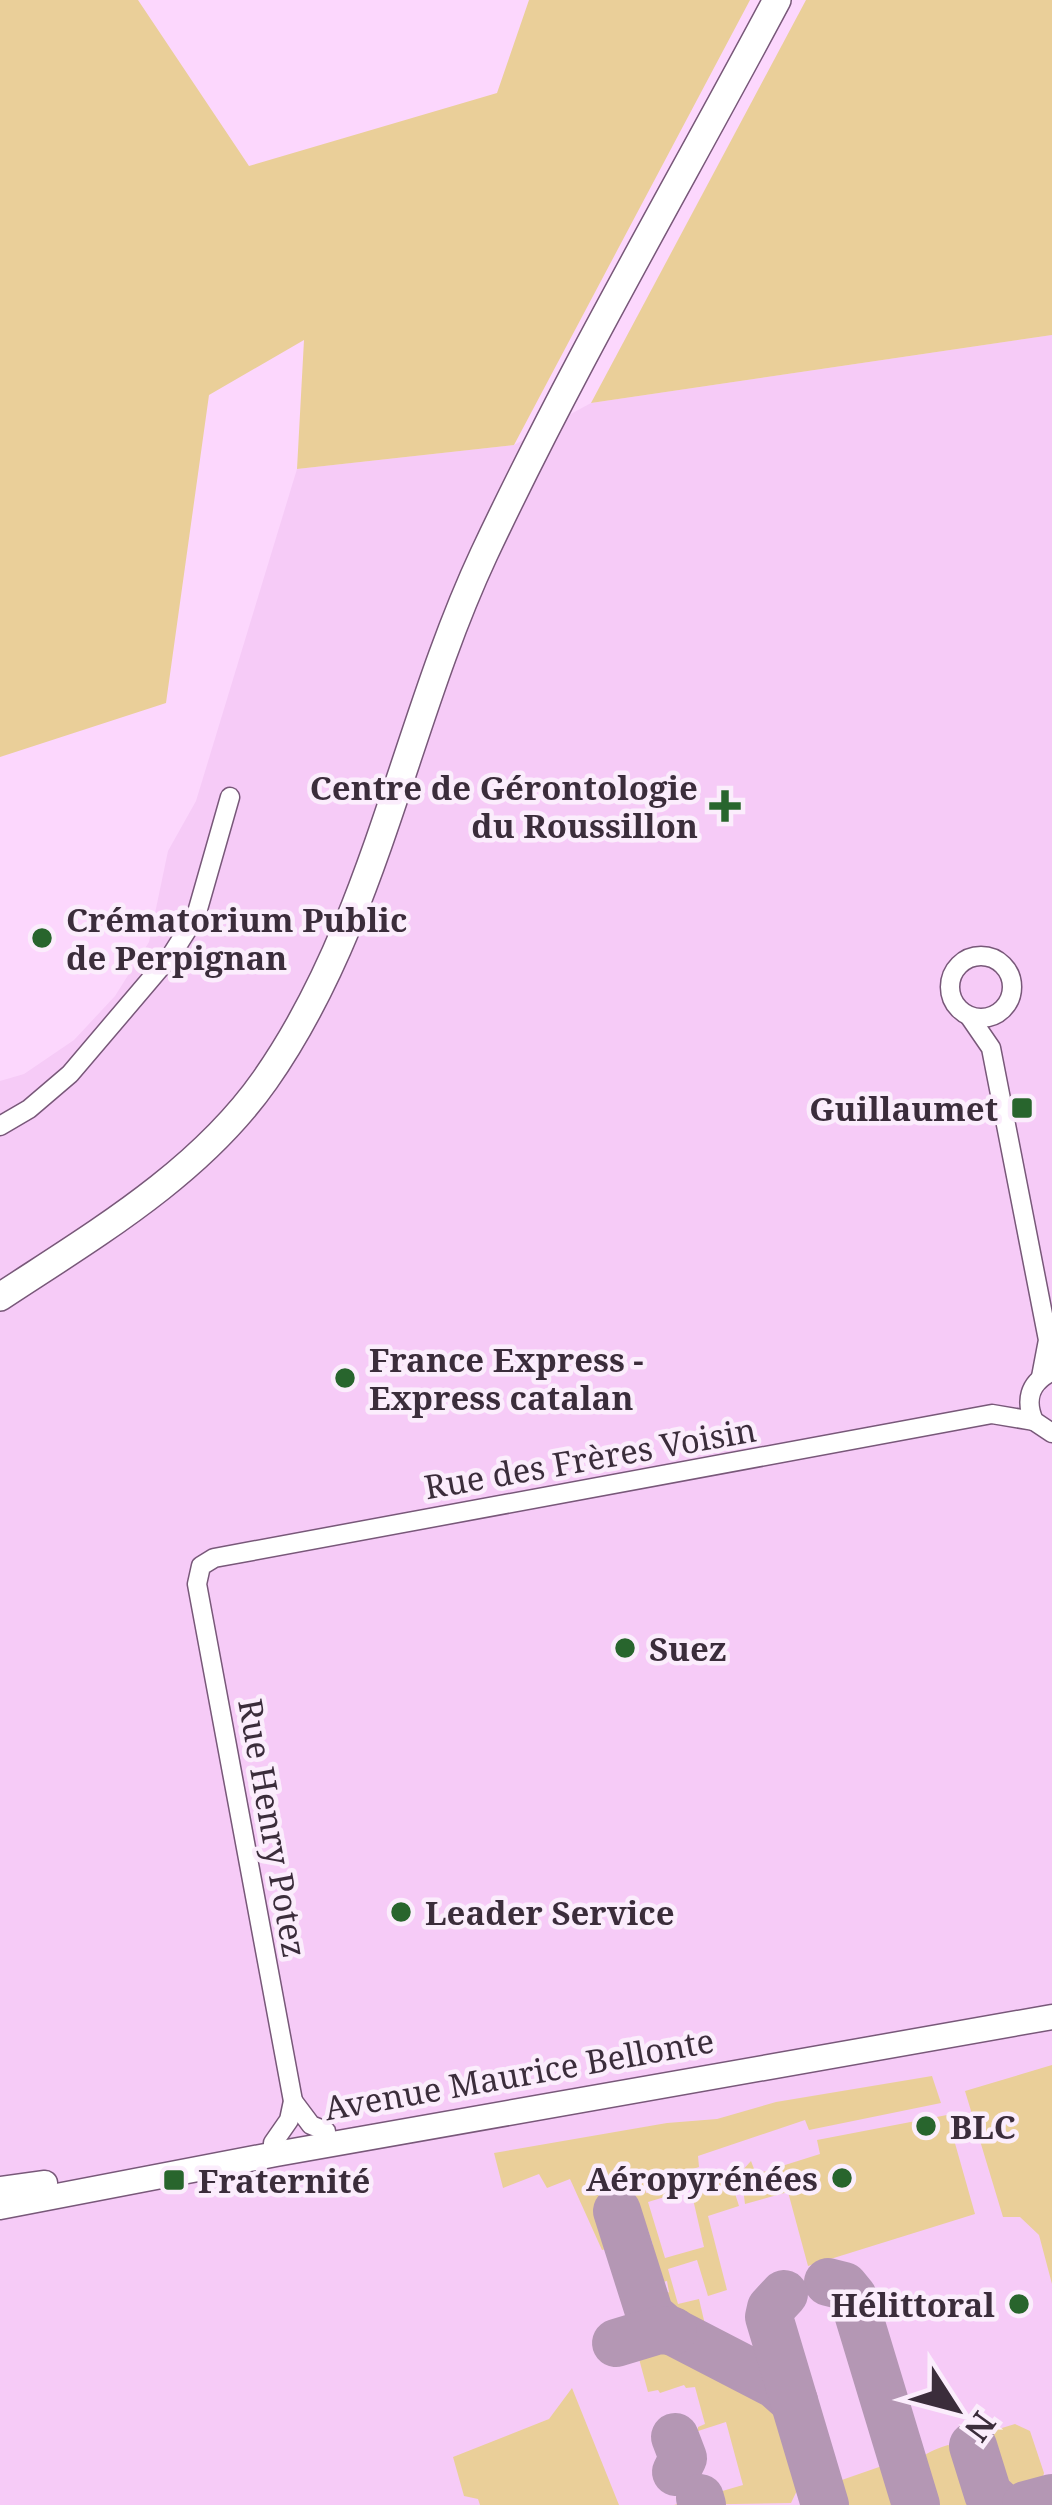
<svg xmlns="http://www.w3.org/2000/svg" width="1052" height="2505" viewBox="0 0 1052 2505" font-family="'Noto Serif',serif">
  <style>
    .built { fill: #f6cbf7 }
    .green { fill: #eacf99 }
    .lines { fill: none; stroke-linecap: round; stroke-linejoin: round }
    .taxiway { stroke: #b497b4; stroke-width: 48 }
    .minor-casing { stroke: #785879; stroke-width: 21 }
    .tertiary-casing { stroke: #785879; stroke-width: 27 }
    .secondary-casing { stroke: #785879; stroke-width: 30 }
    .minor { stroke: #fff; stroke-width: 18 }
    .tertiary { stroke: #fff; stroke-width: 24 }
    .secondary { stroke: #fff; stroke-width: 27 }
    .poi-dot { fill: #28652d; stroke: #fbedfc; stroke-width: 4.5 }
    .labels { text-anchor: middle; dominant-baseline: central; stroke-width: 9; stroke-linejoin: round; paint-order: stroke }
    .poi-label { font-size: 33px; font-weight: bold; fill: #3b2d3b; stroke: #fbedfc; text-anchor: start }
    .street-label { font-size: 33px; fill: #3b2d3b; stroke: #fbedfc }
  </style>
  <rect width="100%" height="100%" fill="#fcd7fd"/>
  <path class="built" d="M1052,335V2505H0V1081L24,1074L74,1040L115,996L149,942L168,851L196,801L297,469L514,445L591,403Z"/>
  <g class="green">
    <path d="M0,0H138L249,166L497,93L529,0H750L514,445L297,469L304,340L209,395L166,703L0,757Z"/>
    <path d="M806,0H1052V335L591,403Z"/>
    <path d="M1052,2065V2284L1039,2235L1020,2217H1003L965,2091Z"/>
    <path d="M932,2076L941,2103L809,2130L805,2120L698,2156L699,2167L645,2185L646,2193L675,2186L678,2193L648,2202L665,2258L704,2247L690,2186L697,2178L722,2172L730,2178L739,2206L708,2216L727,2290L708,2296L697,2260L668,2269L678,2304L699,2299L706,2329L761,2359L772,2370L660,2309L662,2297L669,2292L667,2281L654,2284L642,2248L653,2245L648,2230L634,2236L624,2209L613,2214L623,2245L602,2250L570,2179L547,2188L539,2174L503,2188L494,2153L667,2123L717,2119L776,2102Z"/>
    <path d="M947,2115L975,2214L808,2266L788,2192L745,2204L741,2172L751,2161L756,2174L820,2154L817,2140Z"/>
    <path d="M653,2338L781,2403L804,2476L791,2503L674,2505L743,2485L726,2422L698,2431V2427L705,2424L695,2387L686,2388L684,2385L660,2393L658,2390L648,2392L635,2344Z"/>
    <path d="M572,2388L619,2505H480L478,2499L464,2496L453,2457L549,2419Z"/>
    <path d="M1015,2424L1030,2431L1044,2473L1041,2484L1012,2495L998,2486L984,2443L992,2431Z"/>
    <path d="M948,2445L960,2450L975,2495L971,2505H927C916,2468 905,2459 948,2445Z"/>
    <path d="M882,2466L891,2470L902,2505H837L836,2482Z"/>
  </g>
  <g class="lines">
    <g class="taxiway">
      <path d="M617,2211L650,2315L664,2327L776,2385L794,2401"/>
      <path d="M828,2282L844,2286L853,2297L916,2505"/>
      <path d="M784,2294L771,2308L769,2317L825,2505"/>
      <path d="M616,2343L659,2330L673,2331"/>
      <path d="M675,2437L683,2458L676,2472"/>
      <path d="M973,2446L988,2494L1000,2505"/>
      <path d="M700,2498L702,2505"/>
      <path d="M1026,2505L1052,2498"/>
    </g>
    <g class="minor-casing">
      <g id="minor">
        <circle cx="981" cy="987" r="31"/>
        <path d="M969,1016L991,1048L1048,1340L1041,1377"/>
        <path d="M0,1126L29,1109L70,1074L172,954L196,916L230,797"/>
        <path d="M1049,1373C1029,1384 1025,1401 1034,1421L1052,1433"/>
        <path d="M293,2101L311,2125L326,2131"/>
        <path d="M273,2143L289,2120L293,2101L197,1584L201,1566L214,1558L992,1414L1034,1421"/>
      </g>
    </g>
    <g class="tertiary-casing">
      <g id="tertiary">
        <path d="M0,2189L45,2183"/>
        <path d="M0,2207L276,2154L1052,2017"/>
      </g>
    </g>
    <g class="secondary-casing">
      <path id="secondary" d="M0,1297C94,1235 199,1174 265,1080C375,923 404,725 484,554C573,365 679,184 777,0"/>
    </g>
    <use href="#minor" class="minor"/>
    <use href="#tertiary" class="tertiary"/>
    <use href="#secondary" class="secondary"/>
  </g>
  <g class="poi-dot">
    <path d="M719 788h12v12h12v12h-12v12h-12v-12h-12v-12h12z"/>
    <circle cx="42" cy="938" r="12"/>
    <rect x="1010" y="1096" width="24" height="24" rx="6"/>
    <circle cx="345" cy="1378" r="12"/>
    <circle cx="625" cy="1648" r="12"/>
    <circle cx="401" cy="1912" r="12"/>
    <circle cx="926" cy="2126" r="12"/>
    <circle cx="842" cy="2178" r="12"/>
    <rect x="162" y="2168" width="24" height="24" rx="6"/>
    <circle cx="1019" cy="2304" r="12"/>
  </g>
  <g class="labels">
    <g class="poi-label">
      <text x="698" y="787" text-anchor="end">Centre de Gérontologie<tspan x="698" dy="38">du Roussillon</tspan></text>
      <text x="66" y="919">Crématorium Public<tspan x="66" dy="38">de Perpignan</tspan></text>
      <text x="998" y="1108" text-anchor="end">Guillaumet</text>
      <text x="369" y="1359">France Express -<tspan x="369" dy="38">Express catalan</tspan></text>
      <text x="649" y="1648">Suez</text>
      <text x="425" y="1912">Leader Service</text>
      <text x="950" y="2126">BLC</text>
      <text x="818" y="2178" text-anchor="end">Aéropyrénées</text>
      <text x="198" y="2180">Fraternité</text>
      <text x="995" y="2304" text-anchor="end">Hélittoral</text>
    </g>
    <g class="street-label">
      <text transform="translate(590 1458) rotate(-10)">Rue des Frères Voisin</text>
      <text transform="translate(273 1828) rotate(80)">Rue Henry Potez</text>
      <text transform="translate(519 2074) rotate(-10)">Avenue Maurice Bellonte</text>
    </g>
  </g>
  <g transform="translate(956 2409) rotate(126)" stroke="#fbedfc" stroke-width="9" paint-order="stroke">
  <path d="M0-9L21 45L0 30L-21 45Z" fill="#3b2d3b"/>
  <text y="-18" font-size="33" font-weight="bold" text-anchor="middle" fill="#3b2d3b">N</text>
  </g>
</svg>
